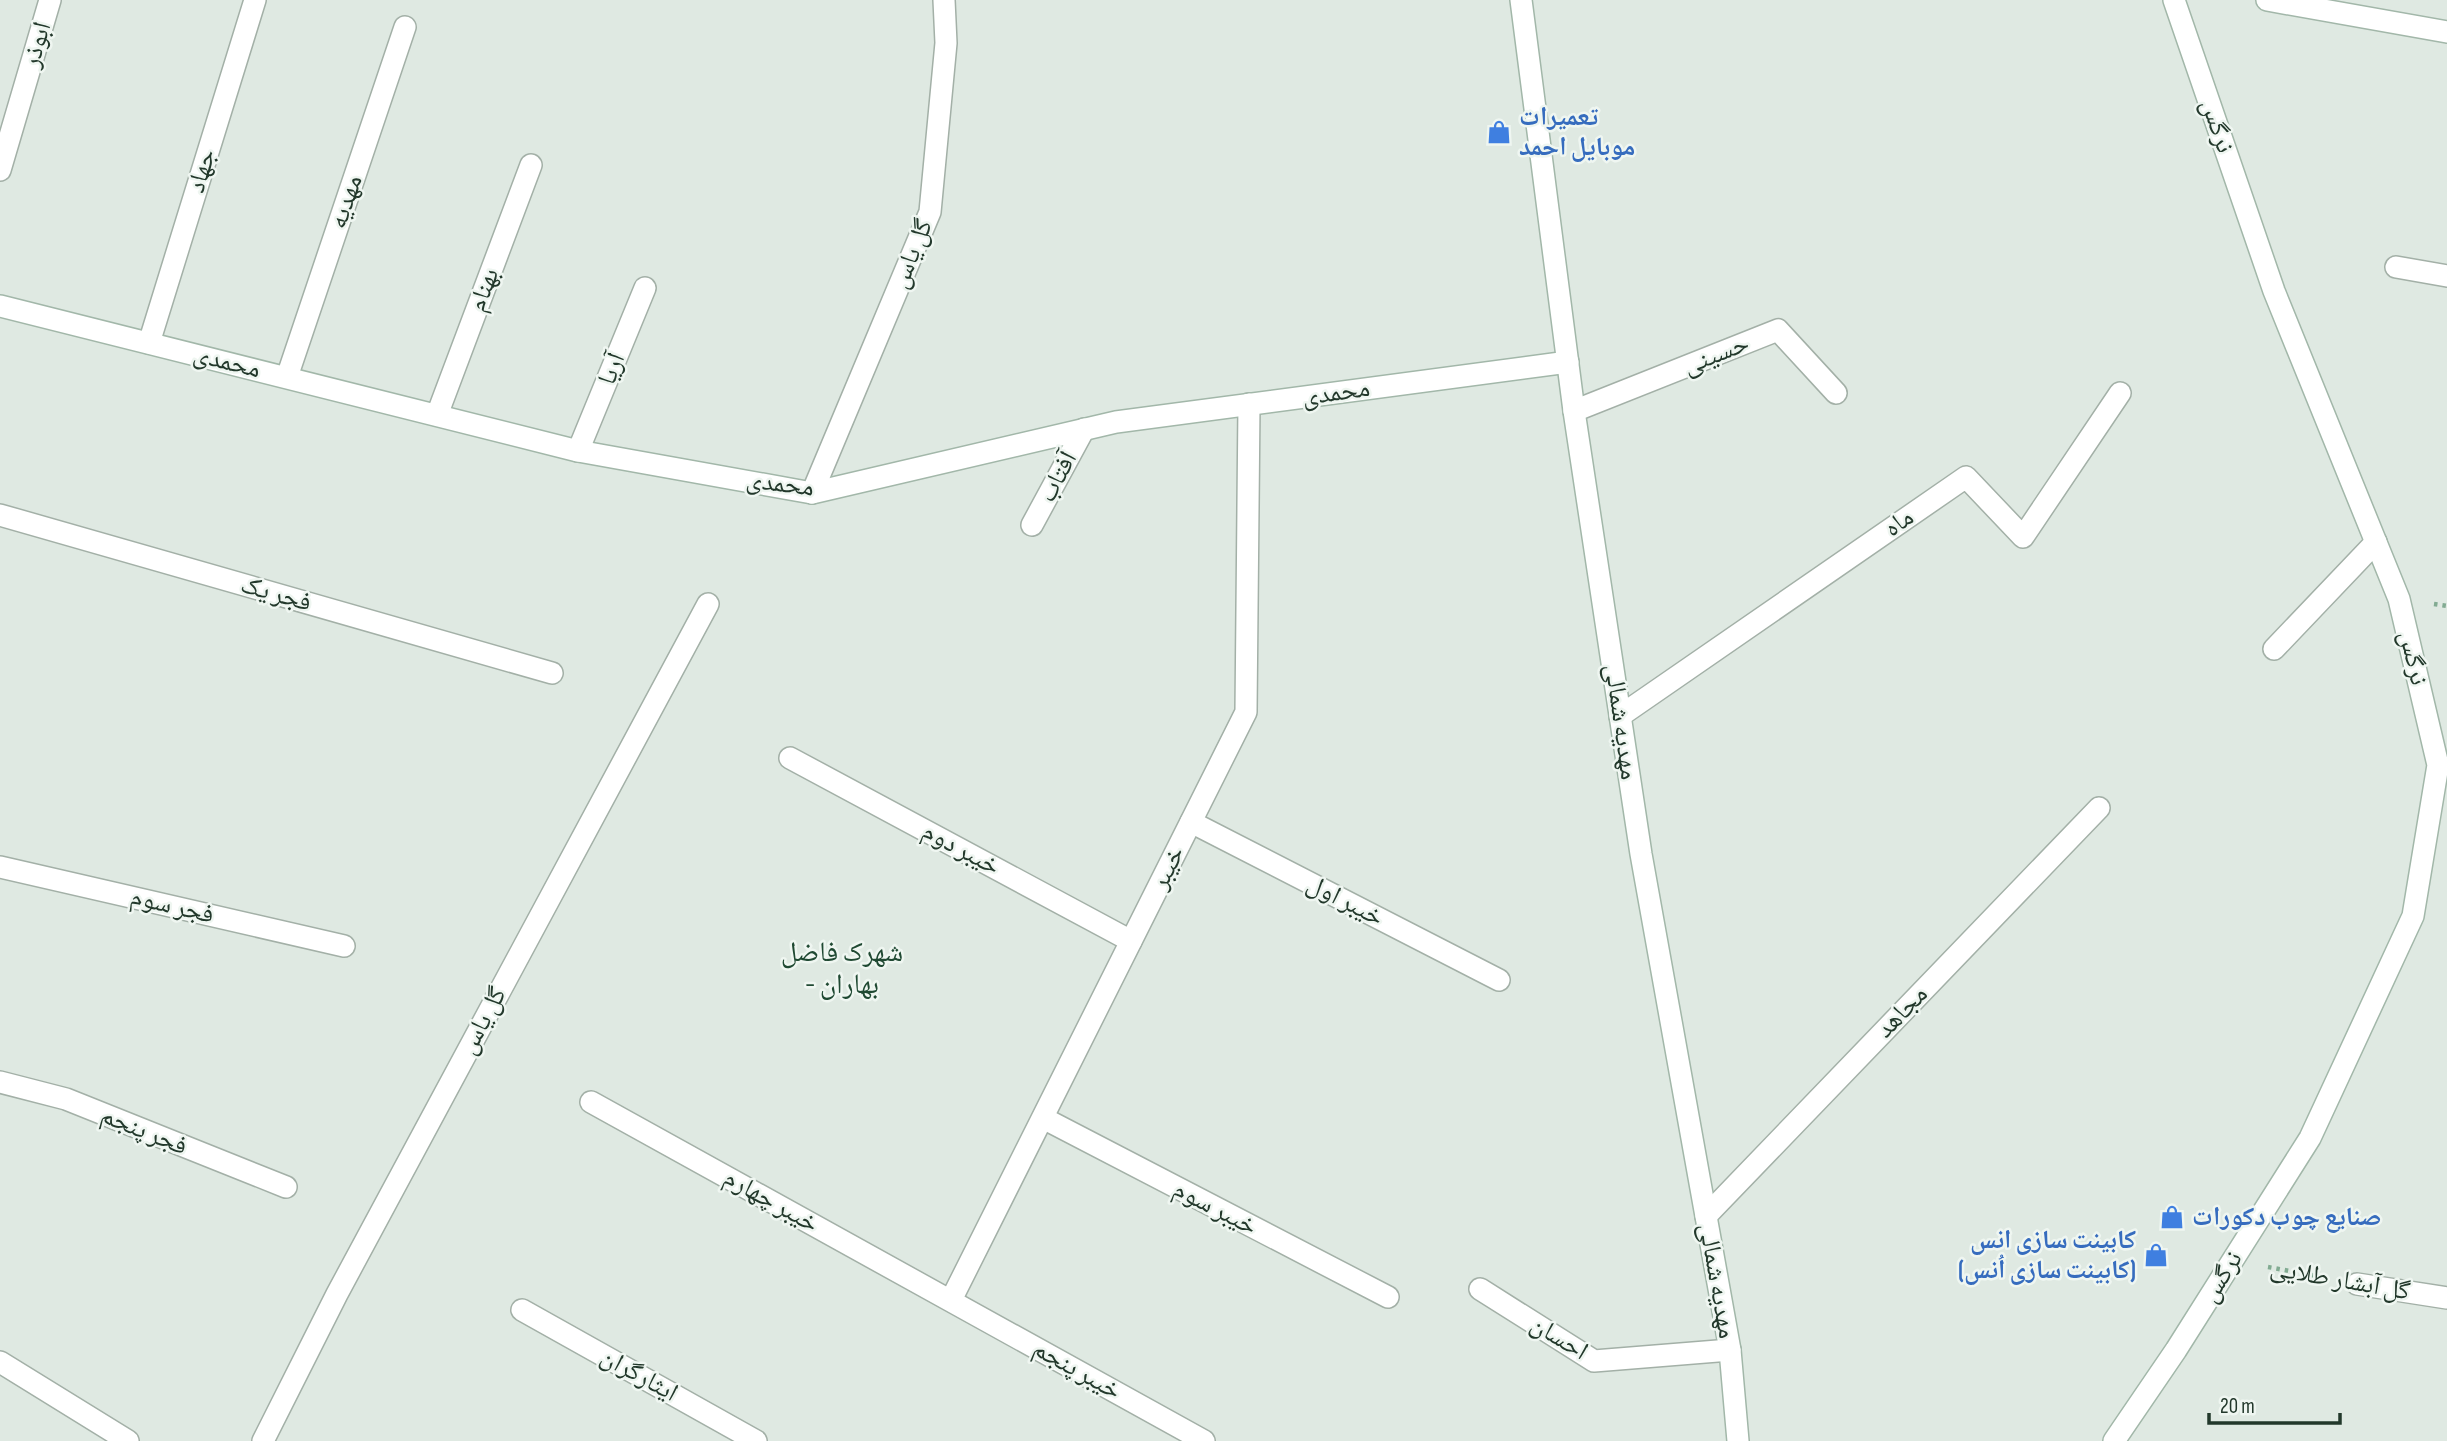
<svg xmlns="http://www.w3.org/2000/svg" width="2447" height="1441" viewBox="0 0 2447 1441" font-family="'Sofia Sans Condensed','Noto Naskh Arabic',sans-serif">
  <style>
    .lines { fill: none; stroke-linecap: round; stroke-linejoin: round }
    .street-casing { stroke: #a3b0a7; stroke-width: 24 }
    .secondary-casing { stroke: #a2b7a9; stroke-width: 24 }
    .path { stroke: #82ab92; stroke-width: 4.5; stroke-dasharray: 3.5 5; stroke-linecap: butt }
    .street { stroke: #fff; stroke-width: 21 }
    .secondary { stroke: #fff; stroke-width: 21 }
    .labels { text-anchor: middle; dominant-baseline: central; stroke-width: 5; stroke-linejoin: round; paint-order: stroke }
    .street-label { font-size: 26px; fill: #22382b; stroke: #eff6f1 }
    .shop-label { font-size: 26px; font-weight: bold; fill: #366cbe; stroke: #eff6f1; text-anchor: start }
    .neighbourhood-label { font-size: 28px; fill: #1f4932; stroke: #eff6f1 }
  </style>
  <rect width="100%" height="100%" fill="#dfe9e2"/>
  <g class="lines">
    <g class="street-casing">
      <g id="street">
        <path d="M0,170L50,0"/>
        <path d="M2396,267L2447,276"/>
        <path d="M149,343L255,0"/>
        <path d="M287,377L405,27"/>
        <path d="M1574,411L1778,330L1836,393"/>
        <path d="M437,415L531,165"/>
        <path d="M578,451L645,288"/>
        <path d="M812,493L930,212L946,43L944,0"/>
        <path d="M0,515L552,673"/>
        <path d="M1032,525L1084,429"/>
        <path d="M2274,649L2376,542"/>
        <path d="M1620,716L1966,477L2023,537L2120,393"/>
        <path d="M790,758L1131,941"/>
        <path d="M1191,822L1499,980"/>
        <path d="M0,867L344,946"/>
        <path d="M0,1082L66,1099L286,1187"/>
        <path d="M591,1102L1204,1441"/>
        <path d="M1043,1118L1388,1297"/>
        <path d="M1706,1216L2099,808"/>
        <path d="M2357,1284L2447,1298"/>
        <path d="M1480,1289L1594,1361L1730,1350"/>
        <path d="M951,1300L1246,712L1249,404"/>
        <path d="M522,1310L756,1441"/>
        <path d="M0,1362L128,1441"/>
        <path d="M263,1441L337,1294L708,604"/>
      </g>
    </g>
    <g class="secondary-casing">
      <g id="secondary">
        <path d="M1521,0L1574,411L1641,854L1730,1350L1738,1441"/>
        <path d="M2267,0L2447,32"/>
        <path d="M0,306L578,451L812,493L1116,422L1568,362"/>
        <path d="M2114,1441L2176,1350L2310,1138L2413,916L2438,765L2399,599L2274,291L2174,0"/>
      </g>
    </g>
    <g class="path">
      <path d="M2434,604L2447,606"/>
      <path d="M2268,1267L2328,1278"/>
    </g>
    <use href="#street" class="street"/>
    <use href="#secondary" class="secondary"/>
  </g>
  <defs>
    <g id="shop-bare" transform="scale(1.89)"><path d="M-5-2.5h2.3a2.7 3.5 0 0 1 5.4 0H5L5.5 6h-11ZM-1.5-2.5h3a1.5 2.3 0 0 0-3 0Z" fill="#3f7fe0" stroke="#eff6f1" stroke-width="2.5" paint-order="stroke"/></g>
  </defs>
  <g fill-rule="evenodd">
    <use href="#shop-bare" x="1499" y="132"/>
    <use href="#shop-bare" x="2172" y="1217"/>
    <use href="#shop-bare" x="2156" y="1255"/>
  </g>
  <g class="labels">
    <g class="street-label">
      <text transform="translate(37 45) rotate(-74)">ابوذر</text>
      <text transform="translate(2217 126) rotate(71)">نرگس</text>
      <text transform="translate(202 171) rotate(-73)">جهاد</text>
      <text transform="translate(346 202) rotate(-71)">مهدیه</text>
      <text transform="translate(912 254) rotate(-68)">گل یاس</text>
      <text transform="translate(484 290) rotate(-69)">بهنام</text>
      <text transform="translate(1716 355) rotate(-22)">حسینی</text>
      <text transform="translate(227 362) rotate(14)">محمدی</text>
      <text transform="translate(612 369) rotate(-68)">آریا</text>
      <text transform="translate(1336 393) rotate(-8)">محمدی</text>
      <text transform="translate(1058 477) rotate(-62)">آفتاب</text>
      <text transform="translate(780 484) rotate(7)">محمدی</text>
      <text transform="translate(1899 523) rotate(-35)">ماه</text>
      <text transform="translate(276 594) rotate(16)">فجر یک</text>
      <text transform="translate(2413 658) rotate(77)">نرگس</text>
      <text transform="translate(1621 722) rotate(82)">مهدیه شمالی</text>
      <text transform="translate(961 849) rotate(28)">خیبر دوم</text>
      <text transform="translate(1168 868) rotate(-63)">خیبر</text>
      <text transform="translate(1345 901) rotate(27)">خیبر اول</text>
      <text transform="translate(172 906) rotate(13)">فجر سوم</text>
      <text transform="translate(1902 1012) rotate(-46)">مجاهد</text>
      <text transform="translate(483 1021) rotate(-62)">گل یاس</text>
      <text transform="translate(144 1131) rotate(22)">فجر پنجم</text>
      <text transform="translate(771 1201) rotate(29)">خیبر چهارم</text>
      <text transform="translate(1215 1208) rotate(27)">خیبر سوم</text>
      <text transform="translate(2222 1277) rotate(-58)">نرگس</text>
      <text transform="translate(2340 1280) rotate(10)">گل آبشار طلایی</text>
      <text transform="translate(1717 1281) rotate(80)">مهدیه شمالی</text>
      <text transform="translate(1559 1338) rotate(31)">احسان</text>
      <text transform="translate(1077 1370) rotate(29)">خیبر پنجم</text>
      <text transform="translate(639 1375) rotate(29)">ایثارگران</text>
    </g>
    <g class="shop-label">
      <text x="1519" y="117">تعمیرات<tspan x="1519" dy="30">موبایل احمد</tspan></text>
      <text x="2192" y="1217">صنایع چوب دکورات</text>
      <text x="2136" y="1240" text-anchor="end">کابینت سازی انس<tspan x="2136" dy="30">(کابینت سازی اُنس)</tspan></text>
    </g>
    <g class="neighbourhood-label">
      <text x="842" y="952">شهرک فاضل<tspan x="842" dy="32">- بهاران</tspan></text>
    </g>
  </g>
  <path d="M2209 1413v10h131v-10" fill="none" stroke="#22382b" stroke-width="3.5"/>
  <text x="2220" y="1413" font-size="21" fill="#22382b" stroke="#eff6f1" stroke-width="5" paint-order="stroke">20 m</text>
</svg>
